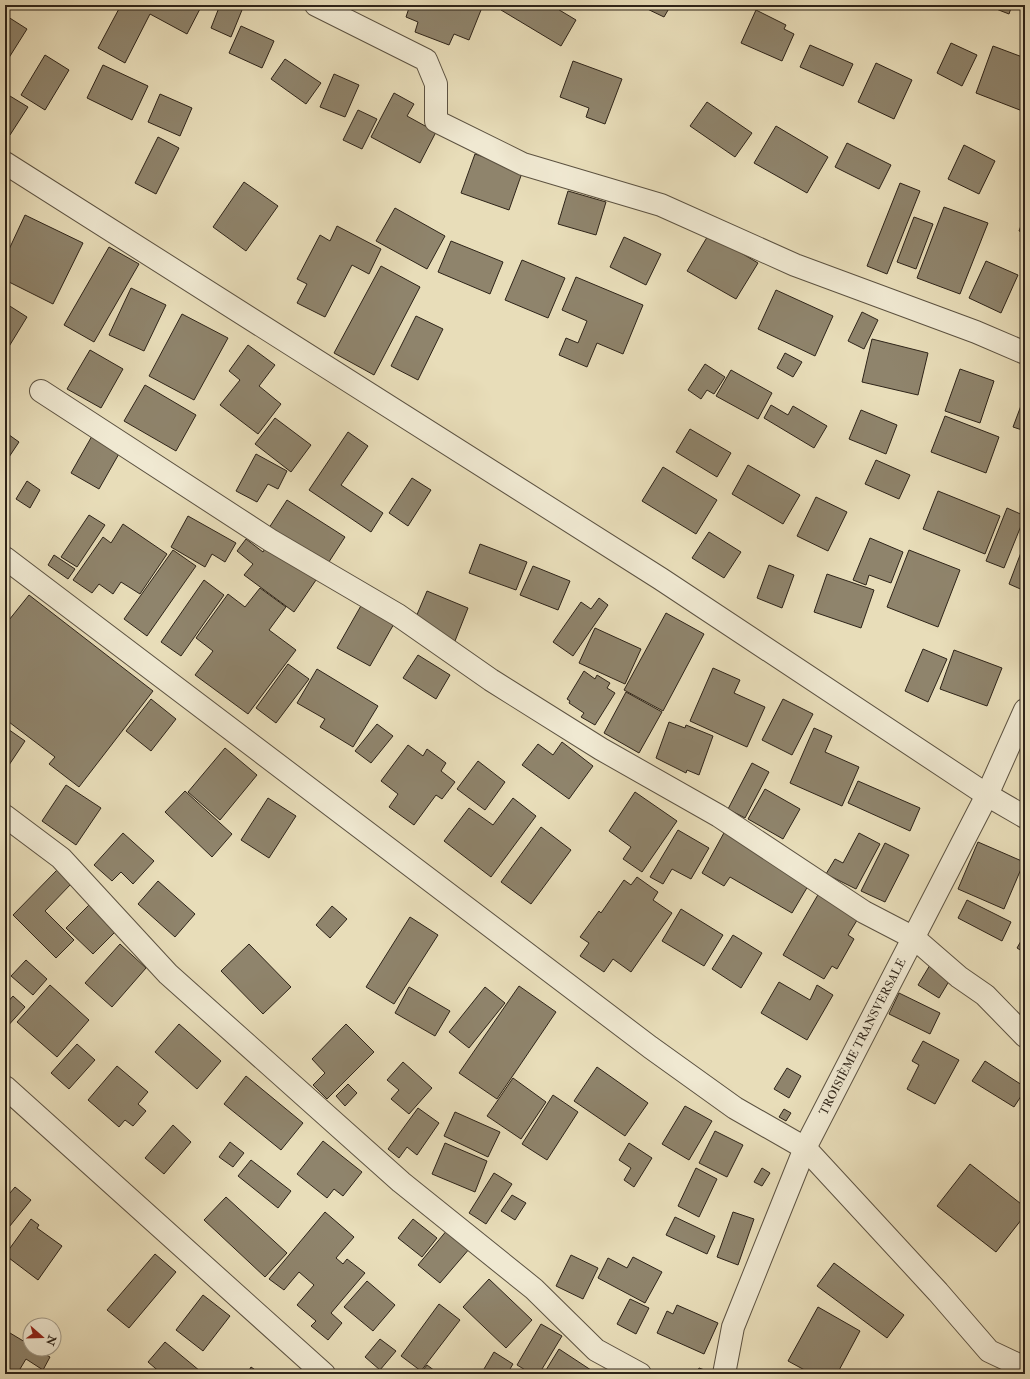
<svg xmlns="http://www.w3.org/2000/svg" width="1030" height="1379" viewBox="0 0 1030 1379" font-family="'IM FELL Double Pica',serif">
  <style>
    .building { fill: #8f846c; stroke: #2e2419 }
    .lines { fill: none; stroke-linecap: round; stroke-linejoin: round }
    .minor-casing { stroke: #5c5241; stroke-width: 24 }
    .minor { stroke: #f0e9d2; stroke-width: 22 }
    .labels { text-anchor: middle; dominant-baseline: central; stroke-width: 3.5; stroke-linejoin: round; paint-order: stroke }
    .street-label { font-size: 12px; fill: #2e2419; stroke: #f0e9d2 }
  </style>
  <rect width="100%" height="100%" fill="#e8ddb9"/>
  <filter id="stains"><feTurbulence type="fractalNoise" baseFrequency=".005" numOctaves="4"/><feColorMatrix values="0 0 0 0 .2 0 0 0 0 .09 0 0 0 0 .02 0 0 0 .5 -.17"/></filter>
  <radialGradient id="worn" r=".72"><stop offset=".6" stop-color="#630" stop-opacity="0"/><stop offset="1" stop-color="#630" stop-opacity=".3"/></radialGradient>
  <g class="building">
    <path d="M121,5H202L187,34L150,14L125,63L98,48Z"/>
    <path d="M220,5H244L231,37L211,28Z"/>
    <path d="M410,5H483L469,40L454,34L449,45L415,32L418,22L406,17Z"/>
    <path d="M504,5H551L576,20L561,46L501,10Z"/>
    <path d="M639,5H671L664,17Z"/>
    <path d="M986,5H1012L1009,14Z"/>
    <path d="M756,10L786,25L784,29L794,34L782,61L741,43Z"/>
    <path d="M5,15L27,29L5,64Z"/>
    <path d="M241,26L274,41L262,68L229,53Z"/>
    <path d="M951,43L977,55L962,86L937,73Z"/>
    <path d="M810,45L853,64L843,86L800,67Z"/>
    <path d="M993,46L1025,58V112L976,93Z"/>
    <path d="M45,55L69,70L45,110L21,95Z"/>
    <path d="M285,59L321,83L306,104L271,79Z"/>
    <path d="M573,61L622,79L605,124L586,117L589,108L560,97Z"/>
    <path d="M876,63L912,80L894,119L858,102Z"/>
    <path d="M103,65L148,86L132,120L87,98Z"/>
    <path d="M334,74L359,85L345,117L320,107Z"/>
    <path d="M5,93L28,107L10,135L5,131Z"/>
    <path d="M394,93L414,104L407,116L436,132L420,163L371,137Z"/>
    <path d="M160,94L192,108L180,136L148,122Z"/>
    <path d="M707,102L752,133L735,157L690,126Z"/>
    <path d="M358,110L377,119L362,149L343,140Z"/>
    <path d="M776,126L828,157L807,193L754,163Z"/>
    <path d="M158,137L179,148L156,194L135,183Z"/>
    <path d="M847,143L891,165L879,189L835,167Z"/>
    <path d="M964,145L995,161L979,194L948,179Z"/>
    <path d="M475,154L523,170L509,210L461,193Z"/>
    <path d="M244,182L278,206L246,251L213,227Z"/>
    <path d="M900,183L920,191L887,274L867,266Z"/>
    <path d="M568,191L606,202L596,235L558,224Z"/>
    <path d="M944,207L988,223L960,294L917,278Z"/>
    <path d="M395,208L445,236L427,269L376,241Z"/>
    <path d="M25,215L83,243L53,304L5,280V258Z"/>
    <path d="M1025,215V233L1019,231Z"/>
    <path d="M914,217L933,224L916,269L897,262Z"/>
    <path d="M337,226L381,249L369,274L352,265L325,317L297,303L307,284L297,279L320,235L330,241Z"/>
    <path d="M709,234L758,263L736,299L687,271Z"/>
    <path d="M624,237L661,254L646,285L610,267Z"/>
    <path d="M451,241L503,262L490,294L438,272Z"/>
    <path d="M109,247L139,264L94,342L64,325Z"/>
    <path d="M522,260L565,278L548,318L505,300Z"/>
    <path d="M986,261L1018,275L1001,313L969,298Z"/>
    <path d="M381,266L420,287L374,375L334,353Z"/>
    <path d="M576,277L643,305L623,354L597,343L587,367L559,355L566,338L578,343L587,321L562,310Z"/>
    <path d="M131,288L166,305L144,351L109,335Z"/>
    <path d="M776,290L833,316L815,356L758,329Z"/>
    <path d="M5,303L27,317L5,353Z"/>
    <path d="M862,312L878,320L864,349L848,341Z"/>
    <path d="M182,314L228,338L194,400L149,376Z"/>
    <path d="M416,316L443,329L418,380L391,366Z"/>
    <path d="M872,339L928,353L918,395L862,382Z"/>
    <path d="M248,345L275,365L259,386L281,404L258,434L220,405L240,380L229,371Z"/>
    <path d="M90,350L123,369L101,408L67,389Z"/>
    <path d="M785,353L802,362L793,377L777,368Z"/>
    <path d="M705,364L725,377L714,394L707,390L701,399L688,390Z"/>
    <path d="M960,369L994,381L980,423L945,411Z"/>
    <path d="M731,370L772,393L758,419L716,396Z"/>
    <path d="M145,385L196,415L176,451L124,421Z"/>
    <path d="M1025,395V431L1013,427Z"/>
    <path d="M771,405L788,415L793,406L827,426L814,448L764,418Z"/>
    <path d="M861,410L897,425L886,454L849,439Z"/>
    <path d="M945,416L999,437L986,473L931,452Z"/>
    <path d="M275,418L311,445L291,472L255,444Z"/>
    <path d="M690,429L731,453L717,477L676,452Z"/>
    <path d="M5,432L19,442L5,463Z"/>
    <path d="M348,432L368,446L341,485L383,513L371,532L309,490Z"/>
    <path d="M92,436L120,452L99,489L71,473Z"/>
    <path d="M256,454L287,471L278,489L268,484L257,502L236,491Z"/>
    <path d="M876,460L910,475L899,499L865,484Z"/>
    <path d="M748,465L800,495L783,524L732,494Z"/>
    <path d="M663,467L717,500L696,534L642,501Z"/>
    <path d="M412,478L431,490L408,526L389,513Z"/>
    <path d="M27,481L40,490L30,508L16,499Z"/>
    <path d="M938,491L1000,516L985,554L923,529Z"/>
    <path d="M816,497L847,512L828,551L797,536Z"/>
    <path d="M287,500L345,537L325,568L267,531Z"/>
    <path d="M1007,508L1025,516L1004,568L986,561Z"/>
    <path d="M89,515L105,525L77,567L61,557Z"/>
    <path d="M188,516L236,543L225,562L212,554L205,567L171,547Z"/>
    <path d="M123,524L167,554L140,594L121,582L113,594L99,584L92,593L73,580L103,537L111,543Z"/>
    <path d="M709,532L741,552L724,578L692,558Z"/>
    <path d="M870,538L903,552L891,583L869,575L866,585L853,580Z"/>
    <path d="M246,539L263,552L267,545L316,580L294,612L244,575L253,564L237,551Z"/>
    <path d="M1025,542V591L1009,584Z"/>
    <path d="M480,544L527,562L516,590L469,573Z"/>
    <path d="M173,550L196,566L147,636L124,619Z"/>
    <path d="M909,550L960,570L938,627L887,607Z"/>
    <path d="M54,555L75,569L68,579L48,565Z"/>
    <path d="M769,565L794,575L782,608L757,598Z"/>
    <path d="M533,566L570,581L558,610L520,595Z"/>
    <path d="M827,574L874,590L861,628L814,612Z"/>
    <path d="M204,580L224,595L181,656L161,642Z"/>
    <path d="M260,588L286,607L269,630L296,650L248,714L195,675L213,651L196,638L228,594L245,607Z"/>
    <path d="M427,591L468,608L455,641L413,624Z"/>
    <path d="M29,595L153,691L79,787L49,764L55,757L5,719V625Z"/>
    <path d="M599,598L608,605L573,656L553,642L581,602L591,609Z"/>
    <path d="M362,604L395,622L370,666L337,648Z"/>
    <path d="M666,613L704,634L663,711L624,690Z"/>
    <path d="M595,628L641,649L625,684L579,663Z"/>
    <path d="M923,649L947,659L928,702L905,691Z"/>
    <path d="M954,650L1002,668L987,706L940,689Z"/>
    <path d="M418,655L450,675L436,699L403,678Z"/>
    <path d="M288,664L309,679L276,723L256,708Z"/>
    <path d="M713,668L740,680L734,693L765,707L747,747L690,721Z"/>
    <path d="M317,669L378,706L353,747L320,727L325,719L297,703Z"/>
    <path d="M584,671L595,679L597,675L610,683L607,688L615,693L595,725L581,717L584,713L569,703L570,701L567,699Z"/>
    <path d="M626,692L662,712L639,753L604,733Z"/>
    <path d="M151,699L176,719L151,751L126,731Z"/>
    <path d="M783,699L813,714L792,755L762,740Z"/>
    <path d="M669,722L685,728L686,725L713,736L699,775L687,770L686,773L656,758Z"/>
    <path d="M377,724L393,736L371,763L355,751Z"/>
    <path d="M5,727L25,741L5,771Z"/>
    <path d="M814,728L832,736L825,752L859,767L842,806L790,783Z"/>
    <path d="M562,742L593,766L569,799L522,765L538,744L553,755Z"/>
    <path d="M408,745L423,756L427,749L446,763L441,771L455,782L442,799L436,795L414,825L389,807L398,794L381,781Z"/>
    <path d="M225,748L257,775L220,820L188,792Z"/>
    <path d="M478,761L505,782L485,810L457,789Z"/>
    <path d="M752,763L769,772L745,818L728,809Z"/>
    <path d="M858,781L920,808L910,831L848,803Z"/>
    <path d="M66,785L101,808L76,845L42,821Z"/>
    <path d="M765,789L800,809L783,839L748,819Z"/>
    <path d="M185,791L232,834L212,857L165,812Z"/>
    <path d="M635,792L677,821L642,872L623,859L631,847L609,831Z"/>
    <path d="M268,798L296,816L269,858L241,840Z"/>
    <path d="M513,798L536,816L491,877L444,841L469,808L493,825Z"/>
    <path d="M541,827L571,850L531,904L501,882Z"/>
    <path d="M678,830L709,848L691,879L672,869L663,884L650,877Z"/>
    <path d="M725,831L811,881L792,913L730,877L724,886L702,873Z"/>
    <path d="M123,833L154,861L133,884L121,872L112,881L94,865Z"/>
    <path d="M859,833L880,844L856,889L826,874L835,859L843,863Z"/>
    <path d="M978,842L1024,862L1004,909L958,889Z"/>
    <path d="M885,843L909,855L885,902L861,891Z"/>
    <path d="M57,870L71,884L45,911L74,940L56,958L13,915Z"/>
    <path d="M637,877L658,892L653,900L672,913L631,972L613,959L604,972L580,956L589,943L580,937L599,911L601,913L624,880L631,885Z"/>
    <path d="M158,881L195,914L175,937L138,904Z"/>
    <path d="M819,893L859,917L848,935L854,939L837,969L832,966L824,979L783,955Z"/>
    <path d="M967,900L1011,922L1002,941L958,918Z"/>
    <path d="M90,904L117,930L93,954L66,928Z"/>
    <path d="M332,906L347,919L330,938L316,925Z"/>
    <path d="M681,909L723,935L704,966L662,941Z"/>
    <path d="M410,917L438,935L394,1004L366,987Z"/>
    <path d="M1025,934V953L1017,948Z"/>
    <path d="M733,935L762,953L741,988L712,969Z"/>
    <path d="M120,944L146,968L112,1007L85,983Z"/>
    <path d="M249,944L291,987L263,1014L221,971Z"/>
    <path d="M26,960L47,979L33,995L11,976Z"/>
    <path d="M930,965L951,978L939,998L918,985Z"/>
    <path d="M779,982L810,1000L817,985L833,995L807,1040L761,1013Z"/>
    <path d="M50,985L89,1020L57,1057L17,1022Z"/>
    <path d="M519,986L556,1012L497,1099L459,1073Z"/>
    <path d="M409,987L450,1011L435,1036L395,1013Z"/>
    <path d="M485,987L505,1003L469,1048L449,1032Z"/>
    <path d="M899,993L940,1013L930,1034L889,1014Z"/>
    <path d="M13,996L25,1007L5,1029V1005Z"/>
    <path d="M179,1024L221,1061L197,1089L155,1052Z"/>
    <path d="M346,1024L374,1052L327,1099L313,1085L325,1073L312,1059Z"/>
    <path d="M923,1041L959,1060L935,1104L907,1089L919,1065L912,1061Z"/>
    <path d="M77,1044L95,1060L69,1089L51,1073Z"/>
    <path d="M985,1061L1025,1087V1090L1014,1107L972,1081Z"/>
    <path d="M403,1062L432,1088L409,1114L391,1099L399,1090L387,1080Z"/>
    <path d="M117,1066L148,1092L138,1104L146,1111L133,1126L125,1120L119,1127L88,1100Z"/>
    <path d="M597,1067L648,1103L625,1136L574,1101Z"/>
    <path d="M787,1068L801,1076L789,1098L774,1089Z"/>
    <path d="M246,1076L303,1123L281,1150L224,1104Z"/>
    <path d="M513,1078L546,1102L521,1139L487,1116Z"/>
    <path d="M348,1084L357,1093L345,1106L336,1096Z"/>
    <path d="M553,1095L578,1112L547,1160L522,1144Z"/>
    <path d="M685,1106L712,1121L689,1160L662,1144Z"/>
    <path d="M418,1108L439,1123L417,1155L407,1147L399,1158L388,1149Z"/>
    <path d="M784,1109L791,1113L786,1121L779,1117Z"/>
    <path d="M455,1112L500,1132L488,1157L444,1136Z"/>
    <path d="M173,1125L191,1142L164,1174L145,1158Z"/>
    <path d="M715,1131L743,1145L727,1177L699,1163Z"/>
    <path d="M323,1141L362,1172L343,1196L334,1189L327,1198L297,1174Z"/>
    <path d="M230,1142L244,1153L233,1167L219,1157Z"/>
    <path d="M445,1143L487,1161L475,1192L432,1174Z"/>
    <path d="M629,1143L652,1158L634,1187L624,1180L631,1168L619,1160Z"/>
    <path d="M251,1160L291,1191L278,1208L238,1176Z"/>
    <path d="M970,1164L1025,1207V1215L996,1252L937,1206Z"/>
    <path d="M696,1168L717,1179L699,1217L678,1206Z"/>
    <path d="M762,1168L770,1173L762,1186L754,1182Z"/>
    <path d="M494,1173L512,1184L486,1224L469,1213Z"/>
    <path d="M15,1187L31,1200L5,1232V1199Z"/>
    <path d="M512,1195L526,1203L515,1220L501,1211Z"/>
    <path d="M226,1197L287,1253L265,1277L204,1220Z"/>
    <path d="M325,1212L354,1237L336,1258L343,1264L347,1259L365,1273L331,1313L342,1323L328,1340L311,1326L316,1321L297,1305L314,1285L299,1272L284,1290L269,1279Z"/>
    <path d="M733,1212L754,1219L738,1265L717,1257Z"/>
    <path d="M675,1217L715,1236L707,1254L666,1235Z"/>
    <path d="M31,1219L39,1225L37,1228L62,1246L38,1280L5,1255Z"/>
    <path d="M413,1219L437,1238L422,1257L398,1238Z"/>
    <path d="M448,1229L470,1248L440,1283L418,1265Z"/>
    <path d="M155,1254L176,1272L129,1328L107,1310Z"/>
    <path d="M571,1255L598,1268L583,1299L556,1286Z"/>
    <path d="M633,1257L662,1272L645,1303L598,1278L608,1258L627,1268Z"/>
    <path d="M834,1263L904,1315L887,1338L817,1286Z"/>
    <path d="M489,1279L532,1320L506,1348L463,1307Z"/>
    <path d="M367,1281L395,1305L373,1331L344,1307Z"/>
    <path d="M203,1295L230,1316L203,1351L176,1330Z"/>
    <path d="M630,1299L649,1308L636,1334L617,1324Z"/>
    <path d="M439,1304L460,1320L421,1371L401,1356Z"/>
    <path d="M677,1305L718,1323L704,1354L657,1333L667,1311L673,1314Z"/>
    <path d="M818,1307L860,1331L837,1374H812L788,1361Z"/>
    <path d="M541,1324L562,1336L539,1374H532L517,1365Z"/>
    <path d="M5,1330L30,1345V1349H36L50,1357L43,1370L26,1359L17,1374H11L5,1371Z"/>
    <path d="M380,1339L396,1351L380,1370L365,1357Z"/>
    <path d="M165,1342L200,1371L197,1374H162L148,1362Z"/>
    <path d="M559,1349L597,1374H552L546,1370Z"/>
    <path d="M494,1352L513,1364L507,1374H481Z"/>
    <path d="M427,1365L439,1374H420Z"/>
    <path d="M251,1367L261,1374H247Z"/>
    <path d="M699,1368L713,1373L712,1374H696Z"/>
  </g>
  <g class="lines">
    <g class="minor-casing">
      <g id="minor">
        <path d="M316,5L426,60L436,84V121L523,164L661,205L795,265L976,332L1025,353"/>
        <path d="M5,163L661,579L987,795L1025,817"/>
        <path d="M41,391L270,540L398,615L491,680L601,749L719,816L864,912L914,938L959,977L985,995L1025,1036"/>
        <path d="M5,558L650,1047L735,1108L805,1148L938,1292L989,1351L1025,1368"/>
        <path d="M5,816L61,858L168,974L401,1182L534,1289L596,1350L640,1374"/>
        <path d="M5,1087L324,1374"/>
        <path id="s1" d="M724,1374L733,1327L805,1148L987,795L1025,710"/>
      </g>
    </g>
    <use href="#minor" class="minor"/>
  </g>
  <g class="labels">
    <g class="street-label">
      <text stroke="none"><textPath href="#s1" startOffset="366">TROISIÈME TRANSVERSALE</textPath></text>
    </g>
  </g>
  <rect width="1030" height="1379" fill="none" stroke="#e8ddb9" stroke-width="20"/>
  <rect x="6" y="6" width="1018" height="1367" fill="none" stroke="#2e2419" stroke-width="2"/>
  <rect x="10" y="10" width="1010" height="1359" fill="none" stroke="#2e2419"/>
  <g transform="translate(42 1337) rotate(110)"><circle r="19" fill="#f0e9d2" stroke="#a29a88"/>
  <path d="M0-3L7 15L0 10L-7 15Z" fill="#8f2418"/>
  <text y="-6" font-size="11" font-weight="bold" text-anchor="middle" fill="#2e2419">N</text>
  </g>
  <rect width="100%" height="100%" filter="url(#stains)"/>
  <rect width="100%" height="100%" fill="url(#worn)"/>
</svg>
